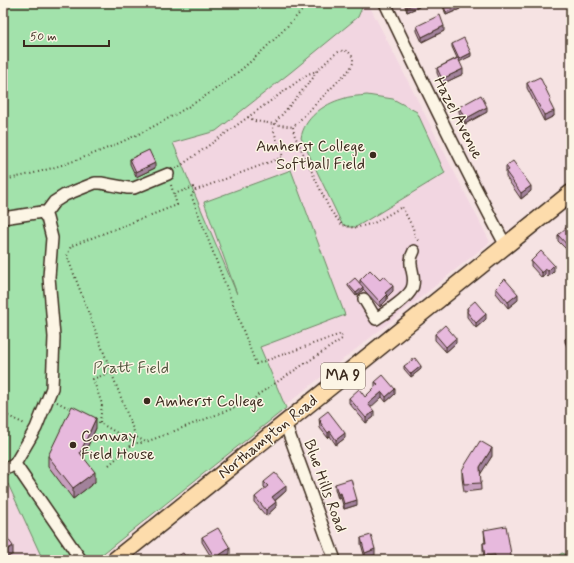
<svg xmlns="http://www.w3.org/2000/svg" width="574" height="563" viewBox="0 0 574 563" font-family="Mynerve,sans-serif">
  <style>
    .built { fill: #f2d6e1 }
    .green { fill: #a2e2ab; stroke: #6e8664 }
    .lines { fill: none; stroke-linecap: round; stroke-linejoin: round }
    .minor-casing { stroke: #3b2a1e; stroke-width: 14 }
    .highway-casing { stroke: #3b2a1e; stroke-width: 19 }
    .path { stroke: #3b2a1e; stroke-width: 2; stroke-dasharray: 1 3; stroke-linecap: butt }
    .minor { stroke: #fcf5e5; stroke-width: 11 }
    .highway { stroke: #fddcac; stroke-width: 16 }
    .wall { fill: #c79fbe; stroke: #3b2a1e }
    .shaded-wall { fill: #a2829b; stroke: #3b2a1e }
    .building { fill: #e7b9dd; stroke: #3b2a1e }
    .poi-dot { fill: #3b2a1e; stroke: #fcf5e5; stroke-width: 1.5 }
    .labels { text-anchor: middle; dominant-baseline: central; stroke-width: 3; stroke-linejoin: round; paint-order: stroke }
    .shield { fill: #fcf5e5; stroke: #75675a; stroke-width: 1 }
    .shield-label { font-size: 15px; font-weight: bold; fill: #3b2a1e }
    .street-label { font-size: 16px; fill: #3b2a1e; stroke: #fcf5e5 }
    .poi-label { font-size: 16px; fill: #3b2a1e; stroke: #fcf5e5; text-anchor: start }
    .park-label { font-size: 16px; fill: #555841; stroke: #fcf5e5 }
  </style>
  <rect width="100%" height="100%" fill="#f6e3e3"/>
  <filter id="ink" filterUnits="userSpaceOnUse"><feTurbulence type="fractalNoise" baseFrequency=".025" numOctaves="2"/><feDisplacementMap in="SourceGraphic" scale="8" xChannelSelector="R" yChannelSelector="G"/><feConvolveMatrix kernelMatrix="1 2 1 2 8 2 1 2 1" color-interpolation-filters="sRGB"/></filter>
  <g filter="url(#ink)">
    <path class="built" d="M349,3H368L490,242L92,560H3V192Z"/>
    <g class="green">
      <path d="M3,3H364L358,17L291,72L216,131L173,143L237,294L204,202L291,170L345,315L260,347L286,408L95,560H43L8,484L3,488Z"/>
      <path d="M367,95L393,99L417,112L445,173L356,227H349L342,224L301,138C304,118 324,104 342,99C349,96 359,96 367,95Z"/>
      <path d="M562,553L571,556V560H552Z"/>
    </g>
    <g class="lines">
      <g class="minor-casing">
        <g id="minor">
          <path d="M385,3C424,85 463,166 506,246"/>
          <path d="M45,214L54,202L65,195L95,183H101L128,188H134L168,174"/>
          <path d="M3,218L42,212L47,218L52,238L49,277L54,337L52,388L36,428L15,464L81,560"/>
          <path d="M364,299L376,319C385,313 412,296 413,285C416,272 406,265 414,251"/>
          <path d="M285,423L335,560"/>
          <path d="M3,471L15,464"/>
        </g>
      </g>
      <g class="highway-casing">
        <path id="highway" d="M115,560L571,193"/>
      </g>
      <g class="path">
        <path d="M248,117L255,121L293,127"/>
        <path d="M176,169L308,74C311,73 314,72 317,71C326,64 343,38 353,58V63L350,69L293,127L294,134L330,210L342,225L355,228L374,223L402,207L413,228L415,236L419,242"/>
        <path d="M3,180C83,165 167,126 232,77C260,55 285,29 309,3"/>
        <path d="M171,185L177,205L71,246L67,256L136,437L146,442L252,401L259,394L342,339V336L341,334L256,364L191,195L196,190L283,157L273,129L274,124L313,78L316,71"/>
        <path d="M174,194L194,187L195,190"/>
        <path d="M57,402L71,409"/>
        <path d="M8,416L25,424"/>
        <path d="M95,420L134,443"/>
        <path d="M100,422L102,404L93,379L111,372"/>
        <path d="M109,465L134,443H141L143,440"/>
      </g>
      <use href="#minor" class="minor"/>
      <use href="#highway" class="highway"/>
    </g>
    <g class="wall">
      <path d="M404,3H419V7L407,12Z"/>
      <path d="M443,4L460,9L446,15L443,6Z"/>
      <path d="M417,26L444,31L422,42L417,31Z"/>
      <path d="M452,44L471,56L459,61L463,74L442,84L437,73V68L457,58L452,47Z"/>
      <path d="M527,83L551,105L554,116L544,121L527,88Z"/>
      <path d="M459,107L487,112L465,124L459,112Z"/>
      <path d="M130,159L155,168L136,177L130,164Z"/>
      <path d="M506,166L531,191L521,199L506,177Z"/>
      <path d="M571,229V254L558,241V235Z"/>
      <path d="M531,261L554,271L548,277L545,274L542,278L531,266Z"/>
      <path d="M360,280H380L393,291L387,297V300L380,307L363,289L356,296L348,286V284L360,283Z"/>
      <path d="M496,288L518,300L508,308L496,293Z"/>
      <path d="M467,308L486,319L476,328L467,317Z"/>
      <path d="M435,334L456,343L446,352L435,340Z"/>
      <path d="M571,336V349L569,350L565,342V339Z"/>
      <path d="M404,366L421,369L411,377L404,369Z"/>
      <path d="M375,382L395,394L386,402L382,397L370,407L374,417L366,423L349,403V398L365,397L375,387Z"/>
      <path d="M319,418L345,438L336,445L330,436L328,438L320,428Z"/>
      <path d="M96,428L83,457L95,482L73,499L48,466V456Z"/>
      <path d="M492,456L480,474L481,490L464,492L462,478V470Z"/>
      <path d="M264,482L286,491L275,501L276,507L266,516L255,503V497L266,489L264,487Z"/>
      <path d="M335,484L357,505L344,509L341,498L338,499L335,489Z"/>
      <path d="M484,530L511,560H484L483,550V543H485Z"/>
      <path d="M202,537L230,554L220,560H213L202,542Z"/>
      <path d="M361,538L375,555L365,558L361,544Z"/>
    </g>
    <g class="shaded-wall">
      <path d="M416,3H419V7L407,12V7Z"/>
      <path d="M460,6V9L446,15V12Z"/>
      <path d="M444,26V31L422,42V37Z"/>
      <path d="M471,53V56L459,62V59Z"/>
      <path d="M463,69V74L442,84V79Z"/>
      <path d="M487,107V112L465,124V119Z"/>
      <path d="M554,111V116L544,121V115Z"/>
      <path d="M155,163V168L136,177V172Z"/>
      <path d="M531,186V191L521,199V193Z"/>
      <path d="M554,265V271L548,277V271Z"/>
      <path d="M545,269V274L542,278V273Z"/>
      <path d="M393,286V291L387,297V300L380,307V302L385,293Z"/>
      <path d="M363,287V290L356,296V293Z"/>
      <path d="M518,294V300L508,308V302Z"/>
      <path d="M486,314V319L476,328V323Z"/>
      <path d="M456,338V343L446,352V347Z"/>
      <path d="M421,366V369L411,377V374Z"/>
      <path d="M395,389V394L386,402V397Z"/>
      <path d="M382,392V397L368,410V404Z"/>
      <path d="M374,411V417L366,423V418Z"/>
      <path d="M96,418V428L80,463V453Z"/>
      <path d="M330,431V436L328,438V433Z"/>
      <path d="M345,433V438L336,445V440Z"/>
      <path d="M492,448V456L480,475V467Z"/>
      <path d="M95,472V482L73,499V488Z"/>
      <path d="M286,486V491L272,503V497Z"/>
      <path d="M341,493V498L338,499V494Z"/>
      <path d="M357,500V505L344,509V504Z"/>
      <path d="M276,502V507L266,516V510Z"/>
      <path d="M13,546V554L3,560V552Z"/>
      <path d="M230,548V554L220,560H215V558Z"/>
      <path d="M375,549V555L365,558V553Z"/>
    </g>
    <g class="building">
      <path d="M406,3H416L407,7Z"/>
      <path d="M444,3H458L460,6L446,12L443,4Z"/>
      <path d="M440,15L444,26L422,37L417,26Z"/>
      <path d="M464,38L471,53L459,59L452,44Z"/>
      <path d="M458,58L463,69L442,79L437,68Z"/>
      <path d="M540,77L551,100L549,101L554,111L544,115L527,83Z"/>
      <path d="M481,95L487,107L465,119L459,107Z"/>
      <path d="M149,150L155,163L136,172L130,159Z"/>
      <path d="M513,161L531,186L521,193L506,172L509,170L506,166Z"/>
      <path d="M568,226L571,229V249L558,235Z"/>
      <path d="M541,251L554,265L548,271L545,269L542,273L531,261Z"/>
      <path d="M370,270L380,280L384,276L393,286L385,293L387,295L380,302L360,280Z"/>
      <path d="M355,278L363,287L356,293L348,284Z"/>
      <path d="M505,279L518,294L508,302L496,288Z"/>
      <path d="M475,301L486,314L476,323L467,312L468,310L467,308Z"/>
      <path d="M445,325L456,338L446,347L435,334Z"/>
      <path d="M571,336V346L569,347L565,339Z"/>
      <path d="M415,358L421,366L411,374L404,366Z"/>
      <path d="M383,375L395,389L386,397L382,392L368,404L374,411L366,418L349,398L359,389L365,397L378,384L375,382Z"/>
      <path d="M72,406L96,418L80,453L95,472L73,488L48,456Z"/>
      <path d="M328,411L345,433L336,440L330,431L328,433L320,422L321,421L319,418Z"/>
      <path d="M480,441L492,448L480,467L481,483L464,484L462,470Z"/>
      <path d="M275,473L286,486L272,497L276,502L266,510L255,497L268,486L264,482Z"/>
      <path d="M351,479L357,500L344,504L341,493L338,494L335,484Z"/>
      <path d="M506,526L511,554V560H495V555L485,556L483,543H486L484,530Z"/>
      <path d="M218,528L230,548L215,558L202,537Z"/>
      <path d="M3,532L13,546L3,552Z"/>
      <path d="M371,535L375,549L365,553L361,538Z"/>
      <path d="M183,553L186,557L188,555L191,560H171Z"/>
      <path d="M309,558L310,560H304Z"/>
    </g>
  </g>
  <g class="poi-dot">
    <circle cx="373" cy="155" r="4"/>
    <circle cx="147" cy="401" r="4"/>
    <circle cx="73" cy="445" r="4"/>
  </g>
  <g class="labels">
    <rect class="shield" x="321" y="363" width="44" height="26" rx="3"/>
    <g class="shield-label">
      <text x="343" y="376">MA 9</text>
    </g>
    <g class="street-label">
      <text transform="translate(458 118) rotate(63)">Hazel Avenue</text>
      <text transform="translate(268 437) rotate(-39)">Northampton Road</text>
      <text transform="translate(325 486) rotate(70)">Blue Hills Road</text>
    </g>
    <g class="poi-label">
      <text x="365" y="146" text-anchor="end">Amherst College<tspan x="365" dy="18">Softball Field</tspan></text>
      <text x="155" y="401">Amherst College</text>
      <text x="81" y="436">Conway<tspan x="81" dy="18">Field House</tspan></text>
    </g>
    <g class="park-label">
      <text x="131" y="368">Pratt Field</text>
    </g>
  </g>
  <rect width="574" height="563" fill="none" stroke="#fcf5e5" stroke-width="16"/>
  <rect x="8" y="8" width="558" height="547" fill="none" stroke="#3b2a1e" stroke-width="1.5" filter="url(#ink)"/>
  <path d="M24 40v6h85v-6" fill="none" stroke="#3b2a1e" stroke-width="2"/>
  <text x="30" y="40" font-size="12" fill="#3b2a1e" stroke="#fcf5e5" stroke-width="3" paint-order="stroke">50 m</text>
</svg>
